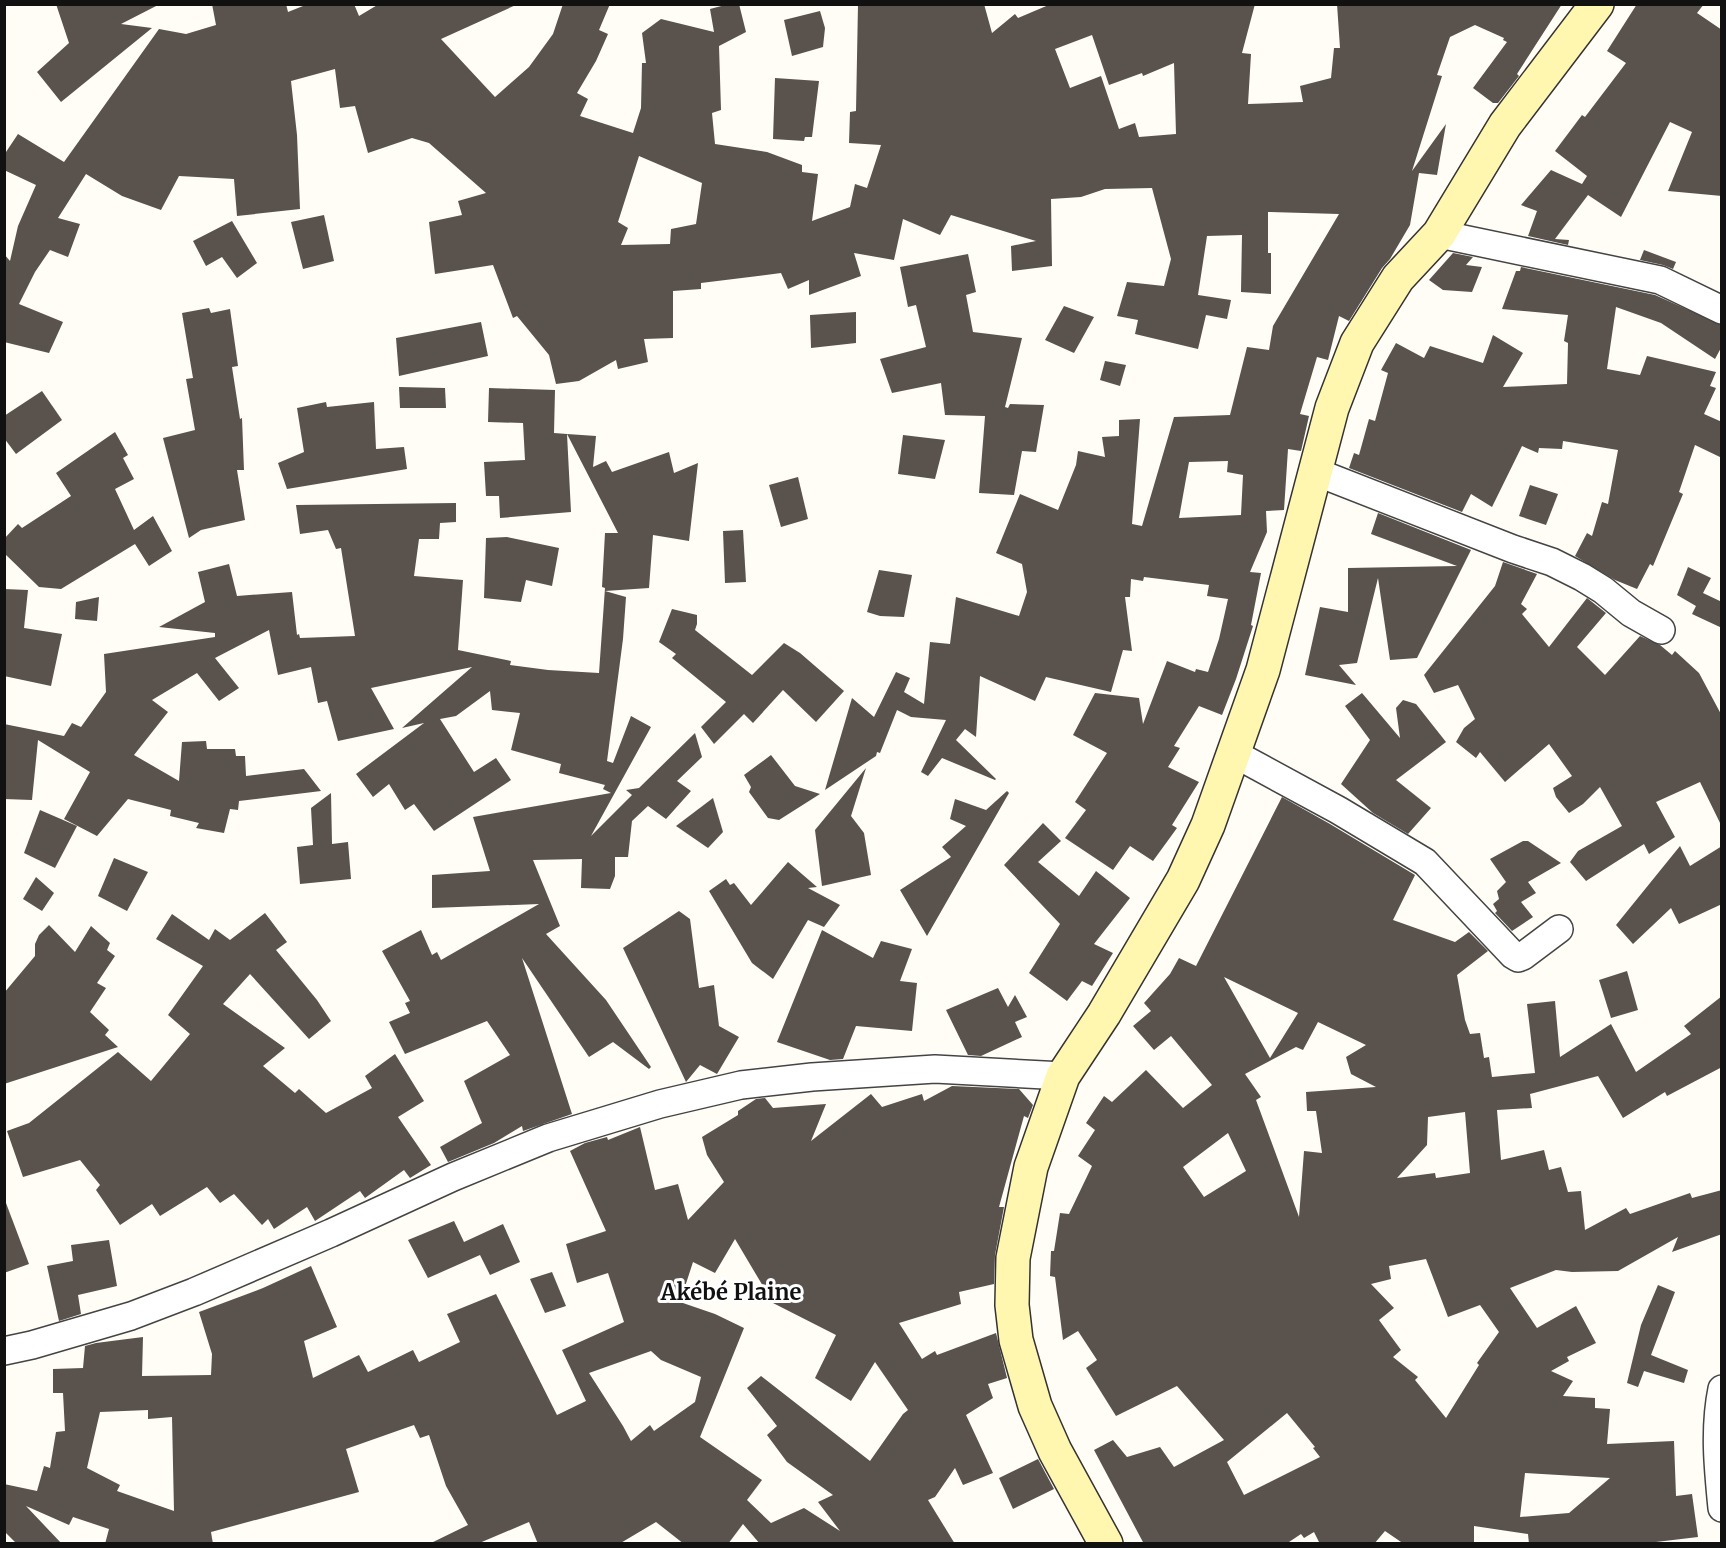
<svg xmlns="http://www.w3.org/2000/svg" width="1726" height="1548" viewBox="0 0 1726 1548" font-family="Merriweather,serif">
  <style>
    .building { fill: #5a524d; fill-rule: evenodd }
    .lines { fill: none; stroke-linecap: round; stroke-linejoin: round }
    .street-casing { stroke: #444; stroke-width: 30 }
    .secondary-casing { stroke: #333; stroke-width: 36 }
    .street { stroke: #fff; stroke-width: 27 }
    .secondary { stroke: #fff6b0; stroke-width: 33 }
    .labels { text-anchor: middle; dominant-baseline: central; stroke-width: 6; stroke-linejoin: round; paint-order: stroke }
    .district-label { font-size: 22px; font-weight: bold; fill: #111; stroke: #fff }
  </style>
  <rect width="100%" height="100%" fill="#fffdf5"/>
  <g class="building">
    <path d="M56,4H160L121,24L152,28L61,102L37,72L69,43Z"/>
    <path d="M212,4H286L288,12L308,4H354L359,16L379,4H518L441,39L495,97L529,67L553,34L563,4H610L599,30L608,34L596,61L577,93L588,99L580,116L633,133L641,108L642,63H646L642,33L661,19L714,32L710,9L729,4H739L746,32L719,46L721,110L712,113L715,144L767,152L802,165V172L818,174L812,221L850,207L855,184L867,188L881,145L849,143L850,112L856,111L858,4H984L992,33L1015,14L1018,18L1051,4H1255L1242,53L1251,54L1248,104L1303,102L1300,86L1331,78L1334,48H1340L1337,4H1562L1517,74L1519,76L1498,103H1493L1473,88L1507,42L1503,40L1504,38L1475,25L1450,37L1437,75L1442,76L1412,171L1446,124L1437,175L1419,173L1410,225L1390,259L1382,268L1349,321L1339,316L1328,360L1317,357L1300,414L1309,416L1301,451L1288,449L1284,510L1266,511L1267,532L1250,572L1261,573L1251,625L1253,626L1236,679L1222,715L1199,706L1174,746L1180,748L1168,767L1199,782L1172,825L1177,828L1153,861L1130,846L1113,870L1065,838L1086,810L1075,802L1107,753L1073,735L1095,693L1139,698L1143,724L1167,661L1195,672L1196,669L1208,672L1219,639L1228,599L1207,596L1209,585L1144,577L1143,581L1131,579L1130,597H1125L1132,651L1123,650L1111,692L1046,677L1035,701L980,676L976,737L965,729L956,740L996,779L995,780L942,758L928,776L921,772L946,720L911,717L897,710L880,753L877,752L876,756L825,790L852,698L874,717L896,672L910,678L904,692L924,704L930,642L950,644L956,597L1019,616L1027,592L1022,564L996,553L1020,494L1058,510L1076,465L1078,451L1105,457L1102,437L1119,436V420L1140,419L1132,524L1142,526L1174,417L1230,415L1247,347L1269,350L1273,326L1339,214L1268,212V253H1271V294L1241,292L1242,235L1207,236L1198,295L1231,300L1227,319L1206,315L1198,349L1135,334L1138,320L1117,316L1127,282L1164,286L1171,259L1152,188L1105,189L1081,197L1051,199L1052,266L1012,271L1011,246L1036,241L951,215L940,235L903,219L894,260L854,253L861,276L809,295V280L788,289L781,273L701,283V289L673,291V338L644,339L648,362L618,369L616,360L579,381L556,384L549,355L517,316L513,318L493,265L435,274L429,222L462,215L458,201L486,193L429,143L412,138L368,153L355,106L340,108L335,69L291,81L297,135L300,209L237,216L234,179L179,176L161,210L122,196L86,174L58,218L80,224L68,257L50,250L35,272L19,304L63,322L49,353L4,342V254L10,261L18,226L36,185L4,170V155L18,134L64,162L159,29L186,34L216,25ZM1092,35L1109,85L1142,73L1143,76L1174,63L1176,134L1139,137L1135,123L1119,129L1101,76L1070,88L1055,49ZM639,156L702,183L696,224L671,229L670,244L621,245L628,228L618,222ZM1228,461L1227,472L1243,475L1241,515L1179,518L1189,462Z"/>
    <path d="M1637,4H1704L1697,13L1722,30V196L1668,191L1692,132L1670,122L1621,217L1588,195L1555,239L1569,240L1568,245L1528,236L1537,211L1521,205L1551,170L1582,184L1587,176L1555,151L1582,115L1585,117L1626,63L1607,51Z"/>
    <path d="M820,11L825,28L823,47L792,56L784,20Z"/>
    <path d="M775,78L819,81L812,137H805L804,141L773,139Z"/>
    <path d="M324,215L334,261L303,269L291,222Z"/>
    <path d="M232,221L257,263L237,278L222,257L206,266L193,241Z"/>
    <path d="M1644,250L1676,262L1673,269L1663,265L1640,260Z"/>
    <path d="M1453,253L1473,257L1466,265L1482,267L1472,292L1443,290L1429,280Z"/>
    <path d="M968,254L976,292L966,295L973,332L1022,338L1005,407L1008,408L1010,404L1044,405L1036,452L1022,451L1014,495L979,493L985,416L945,415L941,383L892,393L880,359L926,347L916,305L908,307L900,267Z"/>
    <path d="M1521,267L1655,295L1722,325V346L1715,359L1661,323L1616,307L1607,369L1640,375L1647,356L1716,372L1710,386L1716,388L1704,414L1722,422V458L1695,445L1679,492L1683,494L1653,566L1650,564L1637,589L1615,580L1575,556L1587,533L1592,536L1602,502L1608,504L1618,450L1563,441L1562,449L1539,448L1538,453L1522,446L1492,507L1471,494L1462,512L1349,468L1354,453L1359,455L1369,419L1375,421L1388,373L1381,370L1396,343L1424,358L1430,346L1483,363L1493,335L1523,353L1503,387L1567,384L1568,343L1564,341L1568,315L1502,309L1516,271H1520Z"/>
    <path d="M1064,306L1094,317L1074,353L1045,340Z"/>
    <path d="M209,308L211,313L230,309L238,366L232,367L240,419L242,418L244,470H237L245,520L201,530L189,538L163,438L195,430L186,379L193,378L182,313Z"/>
    <path d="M856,312V343L811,348L810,315Z"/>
    <path d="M481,322L488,356L399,376L396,338Z"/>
    <path d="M1105,361L1126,365L1120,386L1100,380Z"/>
    <path d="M399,387L445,388L446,408H400Z"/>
    <path d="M489,388L555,390L554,433L567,434L571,512L500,518L499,496H486L484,462L525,460L523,423L488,422Z"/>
    <path d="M42,391L62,420L16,454L4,438V416Z"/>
    <path d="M326,402L327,407L374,402L376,449L404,447L407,469L287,489L278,463L304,452L297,408Z"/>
    <path d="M115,432L128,455L123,458L134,479L115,489L134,530L153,516L172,551L149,566L135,544L61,589L39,587L4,553V539L18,524L22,528L71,496L56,473Z"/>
    <path d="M567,434L596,436L593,467L606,461L612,472L669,452L674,473L698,463L689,541L653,535L649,588L605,591L626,597L623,639L607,761L613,763L631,716L651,727L591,836L632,795L626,790L639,788L695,733L702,757L677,781L691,791L666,819L648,806L632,821L628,857H615V876L610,889L581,888L582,859L533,860L560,926L546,934L606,1000L651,1067L649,1069L613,1042L589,1057L522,958L572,1114L523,1131L522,1126L494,1143L448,1162L440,1147L482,1123L464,1081L510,1055L487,1021L405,1054L389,1022L410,1013L405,1003L410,1001L382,951L421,930L432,955L437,952L441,960L539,904L432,908V875L490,871L473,817L611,793L603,789L605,785L559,773L561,764L511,750L520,713L492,710L490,691L456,716L440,719L474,772L496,758L511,780L434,831L414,804L405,810L389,784L373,797L356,774L424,723L402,728L472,667L371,688L394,729L338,741L327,701L318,703L311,667L278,675L269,630L215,658L239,688L219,701L197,673L152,700L168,712L134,755L179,781L182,742L206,741L207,749H235L236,756H245L246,776L304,769L321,791L239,801L238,810L230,809L224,833L196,828L199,823L170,816L171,810L128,799L97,836L64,819L90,772L38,740L32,800L4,799V724L64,736L72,723L81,727L106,692L104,654L215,637V633L159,627L205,602L198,572L229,564L237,596L292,592L297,635L299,634L300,638L355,636L341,548L336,549L328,530L300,534L296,505L456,503V522L440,523L439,539H419L414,576L463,580L458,650L511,661L510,665L548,670L599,673L605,588L602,587L605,533H618Z"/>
    <path d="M903,435L945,440L935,479L898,474Z"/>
    <path d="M798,477L808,519L781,527L769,485Z"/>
    <path d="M1530,485L1558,494L1546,525L1519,516Z"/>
    <path d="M1378,513L1471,550L1417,658L1390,660L1378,578L1357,663L1339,665L1356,685L1305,675L1320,607L1348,612V568L1457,566L1371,534Z"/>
    <path d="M743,530L746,582L725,583L723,531Z"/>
    <path d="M507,537L559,548L552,586L526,580L521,602L484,598L486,538Z"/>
    <path d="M1503,562L1537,574L1521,604L1527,609L1522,614L1549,647L1587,598L1606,613L1577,647L1605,675L1640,636L1660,645L1672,655L1675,651L1699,673L1722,716V827L1700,782L1656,802L1675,837L1649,854L1644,844L1586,881L1570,862L1578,851L1622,826L1600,787L1583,804L1569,813L1556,797L1553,788L1572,776L1549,744L1505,782L1480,752L1476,758L1456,742L1464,728L1475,719L1458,685L1434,693L1424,675L1495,586Z"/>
    <path d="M1688,567L1711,578L1703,593L1722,602V628L1692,614L1696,606L1677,595Z"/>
    <path d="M879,570L912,575L904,617L880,616L867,612Z"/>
    <path d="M4,589L28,590L24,628L62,634L51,686L4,676Z"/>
    <path d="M99,597L97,621L75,619L76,602Z"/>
    <path d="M672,609L697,615V624L695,630L752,675L784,643L800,653L844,691L816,722L783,690L753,723L744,714L714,744L701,727L726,702L672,658L676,654L659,642Z"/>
    <path d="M1362,693L1400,738L1396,708L1403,700L1416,704L1446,742L1396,780L1431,808L1408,834L1373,813L1341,784L1370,740L1345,706Z"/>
    <path d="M771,755L795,786L820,794L779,820L768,818L749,792L751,787L744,775Z"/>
    <path d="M866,768L851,816L864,833L871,875L822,886L815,830Z"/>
    <path d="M1007,791L1009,793L927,936L900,890L951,857L942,847L966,826L950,819L955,799L986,810Z"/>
    <path d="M331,793L332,844L348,842L351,879L300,884L297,847L313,845L311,808Z"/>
    <path d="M1282,797L1330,824L1415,875L1393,920L1455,942L1469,932L1488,951L1457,975L1465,1020L1470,1034L1480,1033L1484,1058L1489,1057L1492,1077L1535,1073L1527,1004L1555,1001L1560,1057L1611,1024L1636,1072L1691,1034L1684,1026L1722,996V1067L1667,1096L1665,1092L1623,1118L1598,1076L1530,1094L1532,1108L1497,1110L1501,1160L1544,1150L1549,1170L1561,1167L1568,1192L1581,1191L1585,1230L1626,1208L1630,1214L1690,1193L1692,1198L1722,1190V1234L1672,1252L1678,1237L1618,1271L1572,1272L1556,1270L1510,1288L1537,1328L1576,1306L1596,1343L1567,1357L1569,1361L1551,1371L1573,1381L1563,1396L1595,1398V1408L1610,1409L1607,1444L1674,1441L1676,1496L1692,1494L1698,1537L1656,1542V1544H1529L1528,1534L1474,1526V1544H1404L1385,1531L1374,1544H1320L1314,1532L1304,1538L1301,1534L1286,1544H1144L1094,1450L1113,1440L1127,1457L1160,1447L1174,1467L1224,1440L1177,1386L1116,1416L1086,1368L1097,1360L1078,1331L1063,1340L1055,1277L1050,1276L1051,1251H1054L1060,1213L1069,1214L1092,1166L1078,1156L1095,1130L1086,1123L1104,1096L1112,1102L1146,1070L1183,1108L1212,1085L1171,1036L1154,1050L1133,1026L1151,1011L1144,1003L1170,974L1179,958L1196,966ZM1224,977L1298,1013L1270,1058ZM1318,1022L1366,1045L1346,1057L1351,1074L1376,1087L1306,1092L1307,1111H1316L1322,1153L1304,1151L1299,1217L1256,1100L1261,1097L1245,1074L1296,1047L1303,1050ZM1465,1112L1470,1173L1436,1178L1435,1173L1397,1178L1427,1145L1428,1117ZM1228,1133L1246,1171L1204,1197L1183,1167ZM1426,1259L1448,1317L1480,1305L1499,1332L1477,1363L1479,1365L1446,1418L1415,1380L1418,1377L1393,1357L1401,1350L1379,1320L1394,1308L1371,1284L1391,1279L1389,1266ZM1287,1413L1315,1447L1313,1448L1320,1457L1244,1495L1227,1462ZM1525,1473L1610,1478L1569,1513L1520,1517Z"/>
    <path d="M713,798L723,832L708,848L676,826Z"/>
    <path d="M40,810L77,826L55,868L24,853Z"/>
    <path d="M1043,823L1061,841L1038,862L1079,896L1096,871L1130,898L1094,944L1113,953L1092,986L1082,981L1067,1001L1029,973L1060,924L1004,865Z"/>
    <path d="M1523,841H1528L1561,863L1528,882L1536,893L1521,902L1533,917L1512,931L1495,913L1497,911L1493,904L1499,899L1497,891L1506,882L1490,859Z"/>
    <path d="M1680,846L1690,866L1722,846V904L1679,924L1671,908L1633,944L1616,925Z"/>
    <path d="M114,858L148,872L127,911L98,896Z"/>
    <path d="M788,862L817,887L808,888L840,905L824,927L808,920L773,979L752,963L709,891L726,879L730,885L734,883L751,905Z"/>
    <path d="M36,877L54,893L42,911L23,899Z"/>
    <path d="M679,911L690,919L699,988L714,985L719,1026L739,1037L717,1074L700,1065L686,1082L623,948Z"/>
    <path d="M265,913L287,942L276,950L317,1000L331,1021L309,1039L250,974L223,1004L285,1048L263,1066L295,1093L299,1089L326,1113L372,1088L365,1076L395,1054L424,1101L398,1117L431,1165L410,1178L404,1170L365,1198L360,1191L315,1221L307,1207L274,1229L268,1219L262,1225L234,1194L220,1203L207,1187L160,1216L152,1204L120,1225L96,1190L100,1185L80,1160L23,1177L7,1131L29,1123L118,1052L151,1081L190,1034L168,1015L203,966L156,939L172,914L209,940L215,929L230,940Z"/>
    <path d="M49,925L75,952L91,926L110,943L107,950L115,956L97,983L106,988L90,1012L109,1030L105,1035L118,1047L4,1084V993L35,956V944L39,935Z"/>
    <path d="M822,930L873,958L881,941L912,949L900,981L917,983L912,1031L856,1026L843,1059L830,1060L777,1042Z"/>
    <path d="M1627,971L1638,1010L1611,1018L1599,980Z"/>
    <path d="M998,988L1008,1007L1015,995L1027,1017L1015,1022L1022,1037L981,1056L968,1055L946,1010Z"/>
    <path d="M952,1086L1019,1089L1033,1105L1028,1118L1024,1116L999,1207H1004L995,1255L994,1284L959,1292L961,1304L899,1323L922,1359L935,1351L937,1355L996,1333L1007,1378L988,1384L993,1398L966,1415L993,1473L963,1485L955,1468L935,1497L928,1500L955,1544H760L743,1524L728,1544H684L656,1522L619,1544H538L529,1522L477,1544H429L468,1525L446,1486L429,1435L420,1438L414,1425L346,1449L359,1492L211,1532L213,1544H105L109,1529L73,1517L69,1525L26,1506L62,1544H17L4,1531V1484L37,1491L44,1466L50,1468L56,1432L65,1431L63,1393H53V1369L83,1368L85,1346L96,1343L143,1337L142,1376L211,1375L212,1354L199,1312L263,1288L311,1266L337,1327L304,1341L313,1378L359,1355L368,1372L413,1350L419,1362L460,1342L447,1314L496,1294L557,1415L586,1401L562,1350L624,1322L608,1273L577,1283L566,1244L606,1231L570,1151L585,1143L607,1137L608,1140L640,1127L655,1190L678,1184L688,1220L724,1182L707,1155L702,1137L738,1115V1111L756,1099L765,1098L773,1108L826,1104L811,1141L871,1094L882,1107L922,1094L924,1101ZM735,1239L773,1303L836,1335L815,1378L851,1401L875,1362L908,1410L903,1414L870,1461L761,1376L747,1388L777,1426L767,1435L787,1462L833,1495L818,1502L840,1531L804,1508L771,1523L747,1500L762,1480L700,1437L744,1328L715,1314L680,1302L693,1262L715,1273ZM651,1351L661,1360L701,1377L695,1402L654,1431L650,1425L631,1441L623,1426L589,1373ZM148,1410V1419L172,1417L174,1511L117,1491L120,1485L87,1468L100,1412Z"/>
    <path d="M6,1203L29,1264L4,1273V1204Z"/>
    <path d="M454,1221L464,1242L503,1224L520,1262L490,1275L480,1255L428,1278L408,1240Z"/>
    <path d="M109,1240L117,1286L78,1295L81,1314L59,1321L47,1266L73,1261L71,1245Z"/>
    <path d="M552,1272L566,1306L545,1313L530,1279Z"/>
    <path d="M1658,1285L1675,1292L1651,1355L1688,1370L1684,1383L1644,1371L1638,1387L1627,1383L1641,1325Z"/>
    <path d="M1038,1459L1054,1489L1013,1509L999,1478Z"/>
  </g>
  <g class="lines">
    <g class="street-casing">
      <g id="street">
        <path d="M1439,234L1660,280L1722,310"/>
        <path d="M1316,472L1513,549L1552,562L1582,577L1603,590L1631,613L1661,630"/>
        <path d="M1233,753L1338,810L1425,862L1513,955L1518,958L1523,956L1559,929"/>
        <path d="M4,1351L32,1345L131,1316L194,1292L331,1233L453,1177L548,1138L660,1104L741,1085L812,1077L935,1069L1063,1076"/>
        <path d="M1722,1389C1714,1428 1718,1468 1722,1508"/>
      </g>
    </g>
    <g class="secondary-casing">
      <path id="secondary" d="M1106,1544L1055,1451L1035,1406L1016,1340L1012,1305L1013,1258L1031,1167L1063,1076L1104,1014L1183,880L1208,825L1263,670L1332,408L1357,343L1398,278L1439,234L1505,125L1597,4"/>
    </g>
    <use href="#street" class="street"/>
    <use href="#secondary" class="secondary"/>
  </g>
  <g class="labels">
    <g class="district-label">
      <text x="731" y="1292">Akébé Plaine</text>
    </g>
  </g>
  <rect width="1726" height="1548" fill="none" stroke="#111111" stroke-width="12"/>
</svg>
